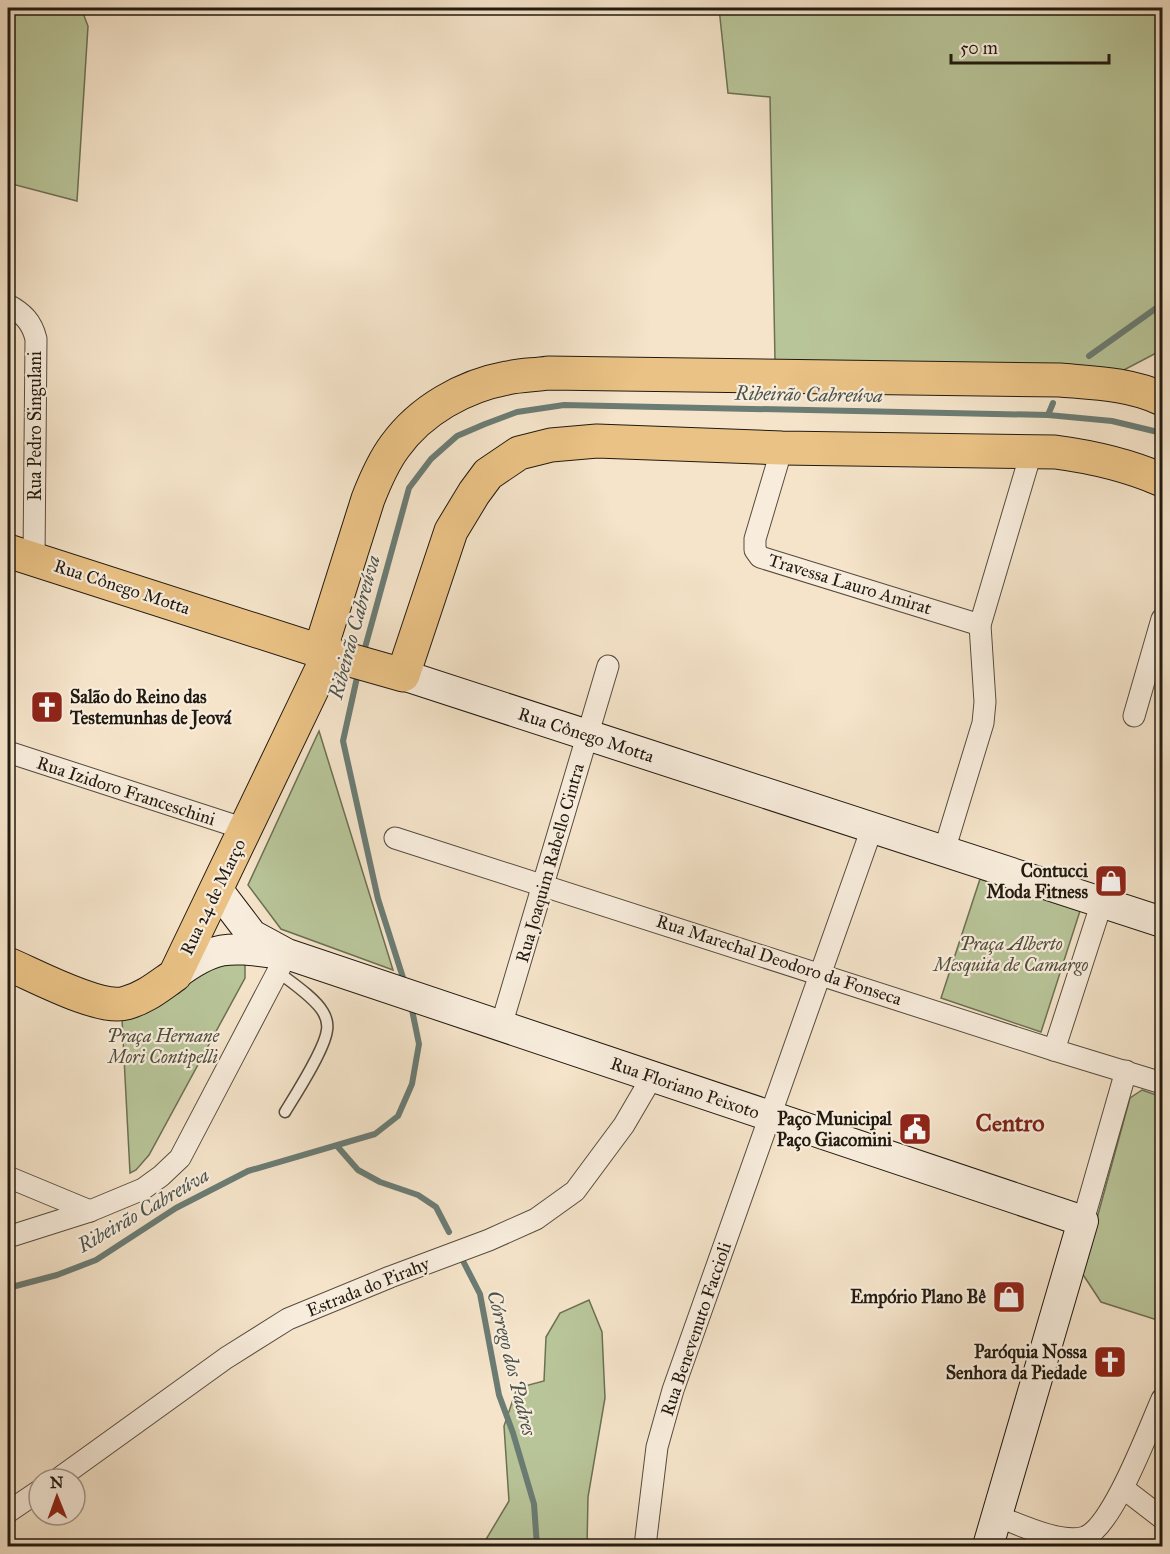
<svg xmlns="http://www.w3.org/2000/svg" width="1170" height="1554" viewBox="0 0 1170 1554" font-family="'IM FELL Great Primer',serif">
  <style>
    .green { fill: #b8c599; stroke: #6c7054; stroke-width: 1.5 }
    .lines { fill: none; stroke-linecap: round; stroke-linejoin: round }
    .stream { stroke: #6b7c74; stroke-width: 6 }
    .lane-casing { stroke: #564c3e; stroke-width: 13 }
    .street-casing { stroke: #564c3e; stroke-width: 23 }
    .secondary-casing { stroke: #211a10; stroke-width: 32 }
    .primary-casing { stroke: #211a10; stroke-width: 35 }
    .lane { stroke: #f8eddd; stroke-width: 10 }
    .street { stroke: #f8eddd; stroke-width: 21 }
    .secondary { stroke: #f8eddd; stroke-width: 30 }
    .primary { stroke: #eac285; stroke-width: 33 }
    .labels { text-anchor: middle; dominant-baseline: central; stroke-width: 4.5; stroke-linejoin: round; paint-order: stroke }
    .street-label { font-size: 18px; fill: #211a10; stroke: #f8eddd }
    .poi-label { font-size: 18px; font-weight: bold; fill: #211a10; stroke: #f8eddd; text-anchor: end }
    .park-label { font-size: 18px; font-style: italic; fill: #4e4d39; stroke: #f8eddd }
    .water-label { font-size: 20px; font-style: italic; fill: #4c534a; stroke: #f8eddd }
    .district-label { font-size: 24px; font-weight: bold; fill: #7a1f14; stroke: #f8eddd }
  </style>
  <rect width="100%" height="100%" fill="#f5e4ca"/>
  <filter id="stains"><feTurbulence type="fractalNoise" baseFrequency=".00333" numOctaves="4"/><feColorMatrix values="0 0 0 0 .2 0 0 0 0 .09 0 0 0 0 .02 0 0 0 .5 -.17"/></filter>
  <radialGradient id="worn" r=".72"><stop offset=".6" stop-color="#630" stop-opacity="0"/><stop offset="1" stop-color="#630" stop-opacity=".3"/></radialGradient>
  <g class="green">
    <path d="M65,8H81L88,26L77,201L8,183V13Z"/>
    <path d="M719,8H1162V350L1122,371L775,360L770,97L728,93Z"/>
    <path d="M319,731L393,970L281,929L248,885Z"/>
    <path d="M980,879L1080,911L1041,1032L941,998Z"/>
    <path d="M242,961L245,966V978L149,1155L136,1170L130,1173L122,1019L198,970Z"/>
    <path d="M1142,1090L1162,1097V1317L1154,1319L1101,1302L1082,1273L1130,1098Z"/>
    <path d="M589,1300L602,1332L605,1398L588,1497L587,1546H482L509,1501L504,1426L517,1388L544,1381L546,1337L560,1313Z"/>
  </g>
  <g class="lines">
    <g class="stream">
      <path d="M1089,356L1162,304"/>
      <path d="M1048,415L1053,403"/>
      <path d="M363,655L409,488L431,459L457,436L485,424L517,412L564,405L1048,415L1112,421L1162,433"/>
      <path d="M358,673L343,741L378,899L405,984"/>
      <path d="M337,1146L358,1170L380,1182L418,1195L436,1207L449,1232"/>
      <path d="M463,1261L480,1294L499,1395L513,1433L534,1504L537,1546"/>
      <path d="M8,1288L57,1275L96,1260L176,1208L248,1171L375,1134L398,1116L412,1084L419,1044L411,1005"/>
    </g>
    <g class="lane-casing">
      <path id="lane" d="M278,972C291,982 315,998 323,1012C326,1017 328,1024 327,1030C325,1049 296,1094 285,1112"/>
    </g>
    <g class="street-casing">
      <g id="street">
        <path d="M8,305C23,313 32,322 36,339L34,559"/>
        <path d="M782,448L755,539V550L760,557L980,625"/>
        <path d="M1134,716L1162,619"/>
        <path d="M8,752L245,829"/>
        <path d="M395,838L1054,1050L1162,1083"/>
        <path d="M944,851L983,723L985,702L980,625L1031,453"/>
        <path d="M501,1026L608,666"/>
        <path d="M1054,1050L1102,902"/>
        <path d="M8,1177L90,1211"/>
        <path d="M1083,1221L1126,1071"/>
        <path d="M8,1237L90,1211L143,1189L161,1176L180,1158L287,954"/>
        <path d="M58,1479L226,1358L288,1319L390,1277L489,1240L536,1219L575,1191L624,1125L652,1077"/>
        <path d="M1123,1488L1162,1518"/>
        <path d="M8,1512L39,1491"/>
        <path d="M997,1516C1018,1524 1062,1545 1085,1537C1113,1526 1149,1428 1162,1399"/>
        <path d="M645,1546L657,1447L673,1390L872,828"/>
      </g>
    </g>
    <g class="secondary-casing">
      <g id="secondary">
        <path d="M403,675L1162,922"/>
        <path d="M217,889L252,935L287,954L1083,1221L988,1546"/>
        <path d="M175,975C215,945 228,947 275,953"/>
      </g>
    </g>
    <g class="primary-casing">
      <g id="primary">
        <path d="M8,551L329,654L403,675L451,531L474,493L488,474L519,453L551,445L597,441L782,448L1055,452C1093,457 1128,465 1162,480"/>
        <path d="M320,651L368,499C375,481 383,462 395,446C421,410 464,386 507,378C520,375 535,375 548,373L1060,380C1094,383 1131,384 1162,399"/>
        <path d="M8,964C34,975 100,1011 126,1003C145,998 159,986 175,975L329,654"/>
      </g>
    </g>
    <use href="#lane" class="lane"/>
    <use href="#street" class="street"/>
    <use href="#secondary" class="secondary"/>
    <use href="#primary" class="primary"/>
  </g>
  <defs>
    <g id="church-square" transform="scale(1.725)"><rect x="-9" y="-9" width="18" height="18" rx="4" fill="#8f2418" stroke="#f8eddd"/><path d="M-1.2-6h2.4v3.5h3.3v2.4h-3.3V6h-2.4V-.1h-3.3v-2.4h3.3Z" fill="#fff"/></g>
    <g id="shop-square" transform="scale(1.725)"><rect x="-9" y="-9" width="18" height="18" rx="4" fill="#8f2418" stroke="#f8eddd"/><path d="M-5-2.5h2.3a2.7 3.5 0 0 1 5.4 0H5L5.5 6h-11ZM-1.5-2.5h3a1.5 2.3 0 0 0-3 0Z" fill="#fff"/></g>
    <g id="civic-square" transform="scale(1.725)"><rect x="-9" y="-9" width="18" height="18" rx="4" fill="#8f2418" stroke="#f8eddd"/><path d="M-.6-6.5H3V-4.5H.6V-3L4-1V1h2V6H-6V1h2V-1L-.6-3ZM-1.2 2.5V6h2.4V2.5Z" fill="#fff"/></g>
  </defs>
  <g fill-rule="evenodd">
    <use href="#church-square" x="47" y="707"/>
    <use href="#shop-square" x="1111" y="881"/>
    <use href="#civic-square" x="915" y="1129"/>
    <use href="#shop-square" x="1009" y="1297"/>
    <use href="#church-square" x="1110" y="1362"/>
  </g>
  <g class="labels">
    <g class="street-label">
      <text transform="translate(35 426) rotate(-90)">Rua Pedro Singulani</text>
      <text transform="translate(850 584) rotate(17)">Travessa Lauro Amirat</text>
      <text transform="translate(122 587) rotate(18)">Rua Cônego Motta</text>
      <text transform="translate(586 735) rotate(18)">Rua Cônego Motta</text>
      <text transform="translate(126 791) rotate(18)">Rua Izidoro Franceschini</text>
      <text transform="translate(550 863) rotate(-74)">Rua Joaquim Rabello Cintra</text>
      <text transform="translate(213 897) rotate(-64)">Rua 24 de Março</text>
      <text transform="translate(779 960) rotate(18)">Rua Marechal Deodoro da Fonseca</text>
      <text transform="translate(685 1088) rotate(19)">Rua Floriano Peixoto</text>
      <text transform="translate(368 1287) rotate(-22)">Estrada do Pirahy</text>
      <text transform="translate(696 1329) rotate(-71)">Rua Benevenuto Faccioli</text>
    </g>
    <g class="poi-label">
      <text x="70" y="697" text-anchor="start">Salão do Reino das<tspan x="70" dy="21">Testemunhas de Jeová</tspan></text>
      <text x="1088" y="871">Contucci<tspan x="1088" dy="21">Moda Fitness</tspan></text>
      <text x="892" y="1119">Paço Municipal<tspan x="892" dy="21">Paço Giacomini</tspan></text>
      <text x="986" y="1297">Empório Plano Bê</text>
      <text x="1087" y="1352">Paróquia Nossa<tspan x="1087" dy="21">Senhora da Piedade</tspan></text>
    </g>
    <g class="park-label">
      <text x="1011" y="944">Praça Alberto<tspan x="1011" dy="21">Mesquita de Camargo</tspan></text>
      <text x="163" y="1036">Praça Hernane<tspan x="163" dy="21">Mori Contipelli</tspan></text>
    </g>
    <g class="water-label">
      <text transform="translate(809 394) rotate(1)">Ribeirão Cabreúva</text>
      <text transform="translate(354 627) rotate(-75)">Ribeirão Cabreúva</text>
      <text transform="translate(143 1210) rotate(-30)">Ribeirão Cabreúva</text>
      <text transform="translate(512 1363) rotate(76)">Córrego dos Padres</text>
    </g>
    <g class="district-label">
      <text x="1010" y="1123">Centro</text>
    </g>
  </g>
  <rect width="1170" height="1554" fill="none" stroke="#f5e4ca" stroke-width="30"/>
  <rect x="9" y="9" width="1152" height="1536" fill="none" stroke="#211a10" stroke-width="3"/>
  <rect x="15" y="15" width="1140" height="1524" fill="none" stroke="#211a10" stroke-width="1.5"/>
  <g transform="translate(57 1497) rotate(359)"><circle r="28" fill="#f8eddd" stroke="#a2998b" stroke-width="1.5"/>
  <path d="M0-4.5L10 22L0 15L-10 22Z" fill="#8f2418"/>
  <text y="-9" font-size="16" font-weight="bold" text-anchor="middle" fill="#211a10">N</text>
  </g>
  <path d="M951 54v9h158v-9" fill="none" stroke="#211a10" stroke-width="3"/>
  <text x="960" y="54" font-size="18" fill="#211a10" stroke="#f8eddd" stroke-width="4.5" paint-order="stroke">50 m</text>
  <rect width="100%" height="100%" filter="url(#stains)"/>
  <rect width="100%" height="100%" fill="url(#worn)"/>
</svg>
